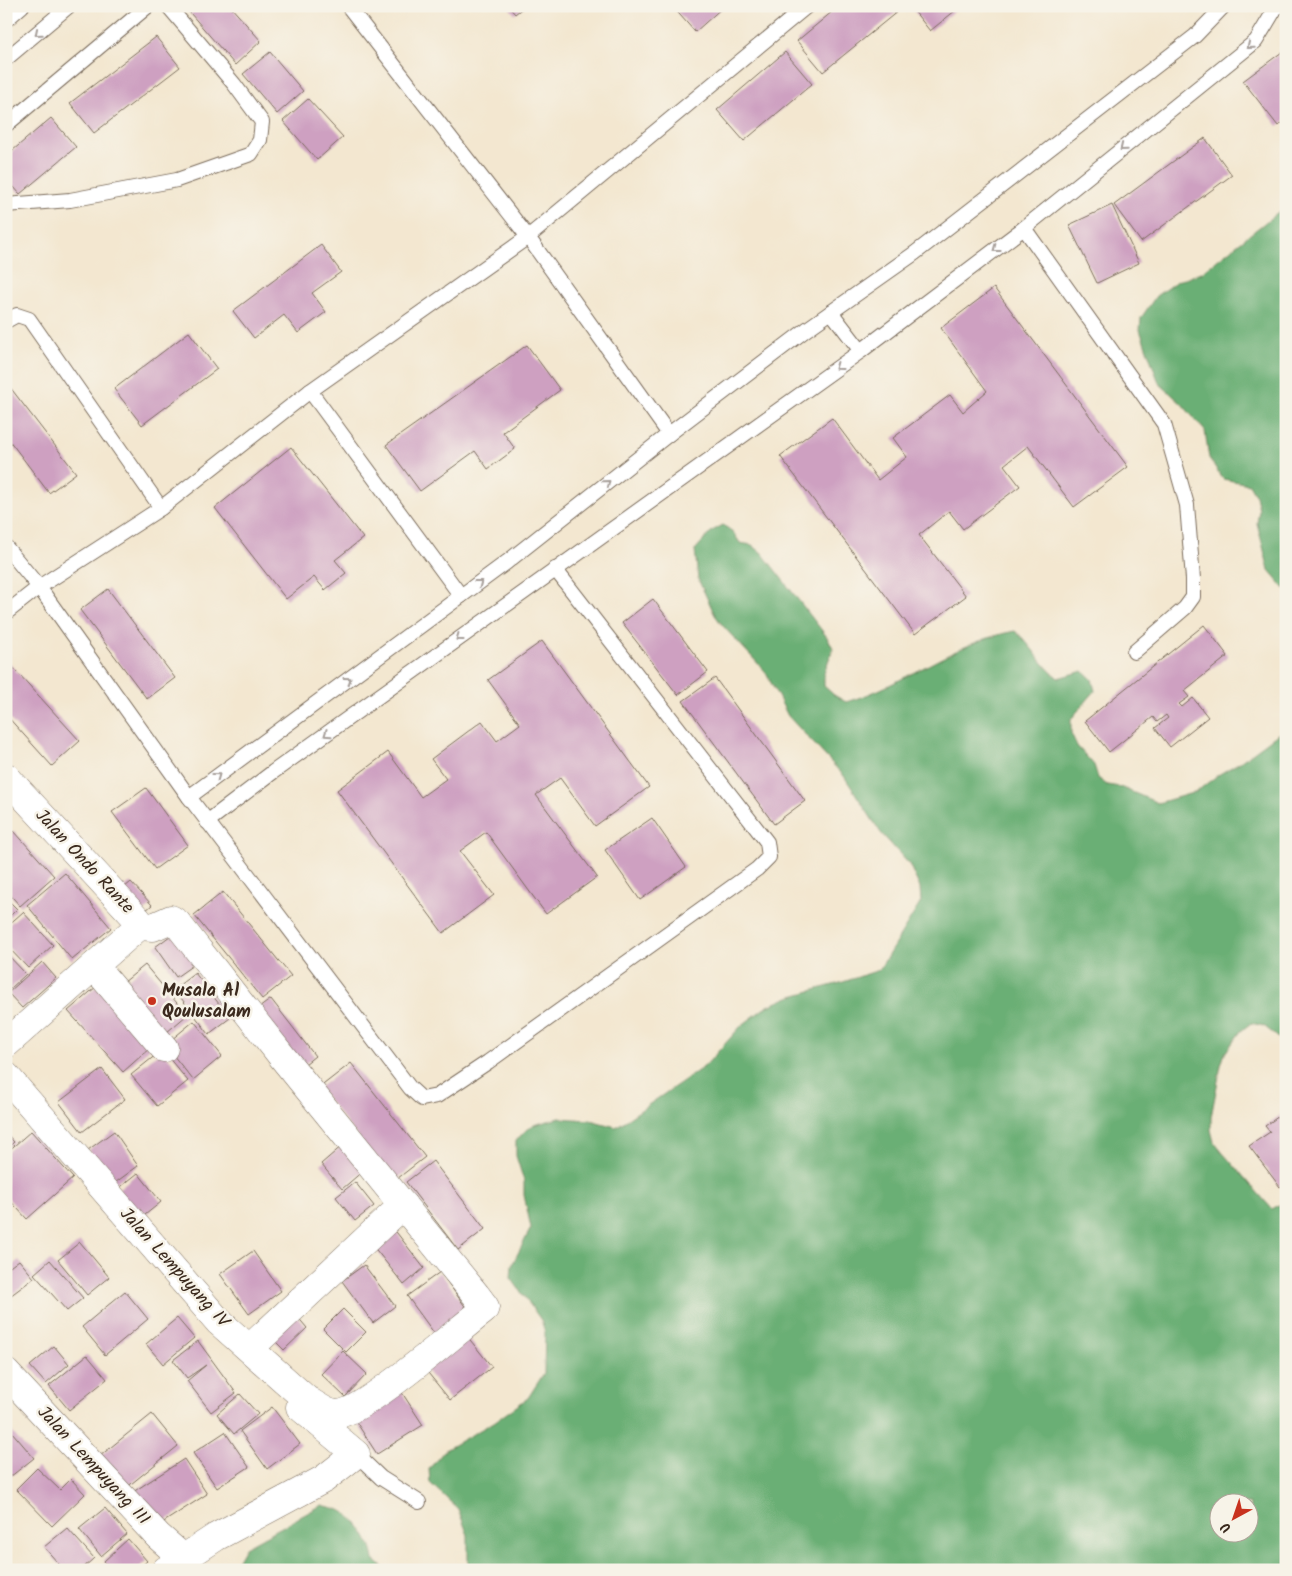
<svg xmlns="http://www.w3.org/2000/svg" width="1292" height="1576" viewBox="0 0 1292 1576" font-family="Kalam,sans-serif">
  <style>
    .forest { fill: #6aaf74; stroke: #526c49; fill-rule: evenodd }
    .building { fill: #cea0c1 }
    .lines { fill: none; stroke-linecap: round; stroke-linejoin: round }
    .lane-casing { stroke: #7b6c5c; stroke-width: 16 }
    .street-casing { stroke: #7b6c5c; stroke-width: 29 }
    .lane { stroke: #fff; stroke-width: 14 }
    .street { stroke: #fff; stroke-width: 28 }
    .oneway { stroke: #a79f9a }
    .poi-dot { fill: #c8321e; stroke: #f7f3e8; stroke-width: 2 }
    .labels { text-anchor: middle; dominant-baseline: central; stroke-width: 5; stroke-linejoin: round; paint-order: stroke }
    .street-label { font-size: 18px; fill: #3b2a1e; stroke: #f7f3e8 }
    .poi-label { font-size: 18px; font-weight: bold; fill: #3b2a1e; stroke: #f7f3e8; text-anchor: start }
  </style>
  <rect width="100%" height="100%" fill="#f7f3e8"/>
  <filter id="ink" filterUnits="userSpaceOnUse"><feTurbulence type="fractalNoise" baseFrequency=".02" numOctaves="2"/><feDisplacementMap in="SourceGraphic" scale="10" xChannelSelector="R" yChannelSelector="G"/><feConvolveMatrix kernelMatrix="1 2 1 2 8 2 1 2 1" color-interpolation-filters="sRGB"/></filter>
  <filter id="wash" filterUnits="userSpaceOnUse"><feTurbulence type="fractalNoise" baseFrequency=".0096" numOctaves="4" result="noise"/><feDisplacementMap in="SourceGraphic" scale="20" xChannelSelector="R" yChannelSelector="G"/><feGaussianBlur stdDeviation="1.12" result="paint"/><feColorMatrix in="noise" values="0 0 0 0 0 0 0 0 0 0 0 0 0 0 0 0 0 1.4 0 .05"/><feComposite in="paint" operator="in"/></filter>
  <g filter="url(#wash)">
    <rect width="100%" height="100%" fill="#f3e7d0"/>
    <g class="forest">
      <path d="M1286,209V590L1269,570L1257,523L1259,510L1256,496L1249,484L1223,479L1209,458L1205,431L1182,404L1159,383L1140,330L1141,318L1156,296L1177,281L1201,273L1277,213Z"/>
      <path d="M723,525L733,532L740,543L752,545L762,553L827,637L833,648L824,673V686L834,695L846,702C905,685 954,642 1015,631C1032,645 1041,665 1058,678L1083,671L1092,679L1095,691L1071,719V733L1077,746L1094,765L1098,778L1107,785L1120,787L1158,803L1196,792L1218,775L1240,762L1286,728V1044L1264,1026L1251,1023L1241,1031L1225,1053L1221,1065L1211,1117V1130L1214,1142L1222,1152L1272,1209L1286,1201V1570H468V1535L458,1509L430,1483L429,1469L445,1450L494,1422L528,1398L544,1373L545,1332L541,1320L511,1278L512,1265L531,1228L524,1195V1181L516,1156V1141L524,1132L534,1125L559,1118L590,1120L616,1127L705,1066L741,1026L766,1007L789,997L840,983L879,970L921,902L920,888L909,864L881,833L844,776L788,716L765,671L723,626L715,615L698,579L695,550L712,531ZM1220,1504H1250V1534H1220Z"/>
      <path d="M322,1505C328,1507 337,1508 342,1511C358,1520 372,1542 374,1560L386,1570H232L245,1547Z"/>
    </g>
    <g id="blocks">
      <g class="building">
        <path d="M184,6H230L261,41L235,65Z"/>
        <path d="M508,6H525L515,14Z"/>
        <path d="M672,6H724L695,32Z"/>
        <path d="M839,6H894L898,11L823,72L797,41Z"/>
        <path d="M910,6H961L930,31Z"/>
        <path d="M156,37L180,67L94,133L70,103Z"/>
        <path d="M1286,49V120L1278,126L1243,81Z"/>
        <path d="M270,52L303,91L277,114L243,74Z"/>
        <path d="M785,52L812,84L744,141L717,110Z"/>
        <path d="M308,99L343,137L317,160L283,121Z"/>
        <path d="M51,118L76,147L20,194L6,178V156Z"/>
        <path d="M1205,138L1232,175L1141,242L1114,205Z"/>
        <path d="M1112,205L1139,263L1097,283L1069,225Z"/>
        <path d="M321,245L341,272L312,293L326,312L298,333L284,315L254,338L233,311Z"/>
        <path d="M994,288L1128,467L1074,507L1028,446L1004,465L1020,486L963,529L949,511L919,535L966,596L915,634L780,456L832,418L878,480L907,457L893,438L950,395L963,412L987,391L941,328Z"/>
        <path d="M189,332L217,369L142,425L114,389Z"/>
        <path d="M527,345L560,390L503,432L515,449L488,469L475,451L420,491L386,445Z"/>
        <path d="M6,382L76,473L49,493L6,436Z"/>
        <path d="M291,447L363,538L335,560L346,573L325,590L314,577L286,599L215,508Z"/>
        <path d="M108,589L175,678L147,699L80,610Z"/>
        <path d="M653,599L708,672L678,695L622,623Z"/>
        <path d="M1204,625L1228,656L1184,691L1189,697L1179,704L1182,707L1193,698L1208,717L1170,747L1155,728L1168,718L1166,715L1157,722L1153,717L1109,752L1085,721Z"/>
        <path d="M542,641L649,787L595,826L560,778L536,795L597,877L546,914L486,832L460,851L494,895L443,933L337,790L388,752L421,797L446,779L431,759L482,721L497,741L520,724L488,680Z"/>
        <path d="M8,662L80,741L52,766L6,715V664Z"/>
        <path d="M715,678L805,801L774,824L683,701Z"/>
        <path d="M146,788L188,845L155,869L112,812Z"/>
        <path d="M652,818L686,867L640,900L605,850Z"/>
        <path d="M14,831L54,876L20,906L6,890V837Z"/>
        <path d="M65,873L111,928L72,960L27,905Z"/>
        <path d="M131,882L152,905L139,916L118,893Z"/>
        <path d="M223,892L291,976L262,999L194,915Z"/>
        <path d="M6,898L17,909L6,920Z"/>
        <path d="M23,912L53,945L28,968L6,945V927Z"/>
        <path d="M174,933L196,963L176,977L155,947Z"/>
        <path d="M6,953L26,974L9,990L6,987Z"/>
        <path d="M42,962L56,978L22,1008L8,993Z"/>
        <path d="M145,965L187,1015L160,1038L118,987Z"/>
        <path d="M195,973L230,1018L209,1034L174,989Z"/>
        <path d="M97,986L151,1047L123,1072L68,1011Z"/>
        <path d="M271,999L315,1056L300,1068L255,1011Z"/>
        <path d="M194,1021L222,1056L193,1080L165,1045Z"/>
        <path d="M162,1050L188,1081L157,1106L131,1075Z"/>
        <path d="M351,1063L425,1157L393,1182L319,1088Z"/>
        <path d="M102,1069L125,1099L82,1132L59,1102Z"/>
        <path d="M1286,1111V1183L1280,1187L1249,1146L1270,1132L1265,1126Z"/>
        <path d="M31,1131L73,1178L27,1219L6,1196V1153Z"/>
        <path d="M114,1131L138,1166L112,1185L88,1150Z"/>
        <path d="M6,1133L14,1142L6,1149Z"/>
        <path d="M343,1145L364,1170L342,1189L321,1164Z"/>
        <path d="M433,1161L485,1229L458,1250L406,1182Z"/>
        <path d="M138,1173L161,1202L140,1219L118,1189Z"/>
        <path d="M355,1182L374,1206L355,1221L336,1197Z"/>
        <path d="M390,1224L424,1268L404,1285L369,1241Z"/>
        <path d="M80,1242L109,1277L87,1295L58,1260Z"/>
        <path d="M253,1251L281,1291L249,1314L220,1274Z"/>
        <path d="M19,1260L34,1278L6,1299V1270Z"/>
        <path d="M50,1260L83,1298L67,1311L34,1274Z"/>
        <path d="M364,1265L395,1306L373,1323L342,1281Z"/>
        <path d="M440,1272L467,1309L434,1333L407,1296Z"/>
        <path d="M125,1291L148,1319L105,1355L82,1327Z"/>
        <path d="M343,1309L366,1332L346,1352L323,1329Z"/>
        <path d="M296,1315L307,1328L284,1350L272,1338Z"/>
        <path d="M177,1318L194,1338L163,1364L146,1344Z"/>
        <path d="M462,1330L492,1367L450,1400L420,1363Z"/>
        <path d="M198,1341L236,1393L211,1412L187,1381L206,1365L187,1378L173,1360Z"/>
        <path d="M54,1346L69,1364L46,1384L30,1366Z"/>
        <path d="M343,1351L367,1374L345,1397L321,1374Z"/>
        <path d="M87,1355L107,1379L69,1410L49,1386Z"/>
        <path d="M397,1385L423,1425L377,1454L351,1414Z"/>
        <path d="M240,1394L258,1414L234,1434L217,1414Z"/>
        <path d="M272,1407L300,1444L267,1469L240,1431Z"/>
        <path d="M152,1414L178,1446L126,1488L100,1456Z"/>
        <path d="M6,1425L34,1458L10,1477L6,1472Z"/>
        <path d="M225,1432L249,1467L217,1488L193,1453Z"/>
        <path d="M184,1459L207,1494L156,1527L133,1492Z"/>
        <path d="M37,1468L60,1490L71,1479L85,1494L52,1526L16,1489Z"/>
        <path d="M105,1508L127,1534L101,1556L79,1529Z"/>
        <path d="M67,1528L94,1558L81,1570H64L44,1547Z"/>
        <path d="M128,1539L147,1561L137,1570H111L104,1561Z"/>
      </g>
    </g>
  </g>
  <g filter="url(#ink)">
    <use href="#blocks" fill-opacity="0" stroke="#7b6c5c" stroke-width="1"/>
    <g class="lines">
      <g class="lane-casing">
        <g id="lane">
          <path d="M6,20L22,6"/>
          <path d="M6,59L69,6"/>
          <path d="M6,125L148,6"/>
          <path d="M6,205L70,200L177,180L251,154L260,140L262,122L234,84L168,6"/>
          <path d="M1024,228L1164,424L1187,505L1193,579V597L1185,608L1134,652"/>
          <path d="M831,312L861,351"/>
          <path d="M6,321L17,315L29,319L161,508L310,391L528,237L348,6"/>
          <path d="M310,391L461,596"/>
          <path d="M669,434L528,237L807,6"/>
          <path d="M161,508L39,587L189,797"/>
          <path d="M6,547L39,587L6,613"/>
          <path d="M555,569L767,842L769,857L757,869L488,1062L437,1096L422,1099L410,1088L189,797L507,562L669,434L807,329L915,253L1195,36L1224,6"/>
          <path d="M207,822L273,772L861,351L1024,228L1256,41L1277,6"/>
          <path d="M356,1454L381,1478L419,1502"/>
        </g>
      </g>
      <g class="street-casing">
        <g id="street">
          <path d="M6,777L138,920L139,926"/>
          <path d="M94,966L164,1048"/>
          <path d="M6,1044L139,926"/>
          <path d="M6,1076L219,1322L306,1399C314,1404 327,1414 337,1414C364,1413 458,1330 484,1310L485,1307L476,1295L284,1059L177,923L171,919L153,927L139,926"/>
          <path d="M250,1348L403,1205"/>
          <path d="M6,1373L158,1536L182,1557"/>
          <path d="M166,1570L216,1537L324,1479L356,1454L300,1407"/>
        </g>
      </g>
      <use href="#lane" class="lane"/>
      <use href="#street" class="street"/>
    </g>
    <defs><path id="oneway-chevron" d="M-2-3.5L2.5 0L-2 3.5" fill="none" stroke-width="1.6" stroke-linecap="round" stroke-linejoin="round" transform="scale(1.25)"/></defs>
    <g class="oneway">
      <use href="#oneway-chevron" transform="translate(38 33) rotate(140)"/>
      <use href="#oneway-chevron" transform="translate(1250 46) rotate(141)"/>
      <use href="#oneway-chevron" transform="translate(1123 148) rotate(141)"/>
      <use href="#oneway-chevron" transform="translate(996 249) rotate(143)"/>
      <use href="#oneway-chevron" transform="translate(838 367) rotate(144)"/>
      <use href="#oneway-chevron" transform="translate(607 483) rotate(-39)"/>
      <use href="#oneway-chevron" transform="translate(479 583) rotate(-37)"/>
      <use href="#oneway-chevron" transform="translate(459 638) rotate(144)"/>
      <use href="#oneway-chevron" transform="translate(348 680) rotate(-36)"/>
      <use href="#oneway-chevron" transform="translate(327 734) rotate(145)"/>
      <use href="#oneway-chevron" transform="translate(217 776) rotate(-36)"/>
    </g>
  </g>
  <circle class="poi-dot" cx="152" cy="1001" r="5"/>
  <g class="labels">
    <g class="street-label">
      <text transform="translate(84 862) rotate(47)">Jalan Ondo Rante</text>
      <text transform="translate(174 1268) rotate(48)">Jalan Lempuyang IV</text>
      <text transform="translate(93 1466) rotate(47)">Jalan Lempuyang III</text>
    </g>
    <g class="poi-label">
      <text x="162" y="991">Musala Al<tspan x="162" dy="21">Qoulusalam</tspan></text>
    </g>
  </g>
  <rect width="1292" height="1576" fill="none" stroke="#f7f3e8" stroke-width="25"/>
  <g transform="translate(1234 1518) rotate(220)"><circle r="24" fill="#f7f3e8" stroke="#aca397"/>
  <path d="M0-4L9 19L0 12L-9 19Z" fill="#c8321e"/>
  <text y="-8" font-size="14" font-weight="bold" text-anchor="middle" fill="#3b2a1e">U</text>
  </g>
</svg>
